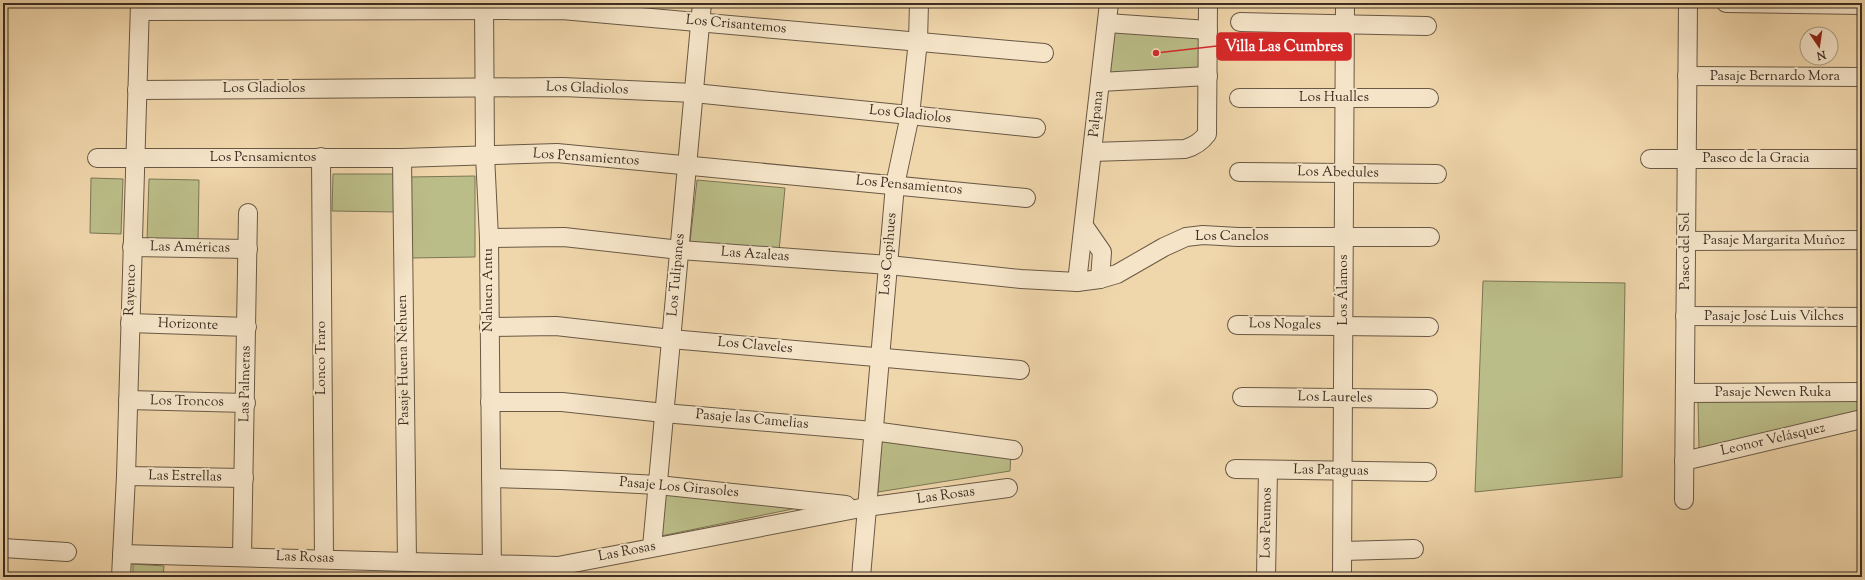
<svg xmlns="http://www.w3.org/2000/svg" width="1865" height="580" viewBox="0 0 1865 580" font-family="'Sorts Mill Goudy',serif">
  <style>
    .green { fill: #bbbd88; stroke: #7c7656 }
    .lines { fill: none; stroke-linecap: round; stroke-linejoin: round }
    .minor-casing { stroke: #695945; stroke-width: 20 }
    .minor { stroke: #f5e4c8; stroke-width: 18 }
    .labels { text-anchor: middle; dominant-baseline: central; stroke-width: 4; stroke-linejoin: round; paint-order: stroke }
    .street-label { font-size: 14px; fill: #3c2f23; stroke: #f5e4c8 }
    .leader { fill: none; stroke: #d62828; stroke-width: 1.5 }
    .callout-dot { fill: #d62828; stroke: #f5e4c8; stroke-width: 1.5 }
    .callout { fill: #d62828; stroke: #d62828; stroke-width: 1.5 }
    .callout-label { font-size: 15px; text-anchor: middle; font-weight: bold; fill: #fff }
  </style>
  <rect width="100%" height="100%" fill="#f0d6ab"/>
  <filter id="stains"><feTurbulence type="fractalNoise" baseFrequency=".005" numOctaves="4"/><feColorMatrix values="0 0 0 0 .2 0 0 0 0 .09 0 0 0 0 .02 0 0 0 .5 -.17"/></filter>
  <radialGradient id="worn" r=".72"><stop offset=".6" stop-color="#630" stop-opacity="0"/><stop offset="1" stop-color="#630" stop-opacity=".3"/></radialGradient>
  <g class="green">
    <path d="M1111,29L1204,35L1203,72L1106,77Z"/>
    <path d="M333,174H398V212L332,211Z"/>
    <path d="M475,176V257L409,258L408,177Z"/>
    <path d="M91,178L123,179L121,234L90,233Z"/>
    <path d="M149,179L199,180L198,242L147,240Z"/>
    <path d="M697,180L785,188L779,251L690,242Z"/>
    <path d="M1483,281L1625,283L1622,477L1475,492Z"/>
    <path d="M1862,400V412L1699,449L1698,402Z"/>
    <path d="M882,438L1011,453L1010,471L878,492Z"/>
    <path d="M663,491L812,505L661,536Z"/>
    <path d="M133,564L164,566L163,577H133Z"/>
  </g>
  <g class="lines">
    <g class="minor-casing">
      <g id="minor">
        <path d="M484,3L485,155L489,238L492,577"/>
        <path d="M1726,3L1862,5"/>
        <path d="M140,11L562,10L1044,53"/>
        <path d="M1240,22L1427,26"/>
        <path d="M1107,23L1208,30"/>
        <path d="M1687,76L1862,77"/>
        <path d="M1100,82L1208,76"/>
        <path d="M137,90L563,87L694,93L1036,128"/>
        <path d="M1239,98H1429"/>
        <path d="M1092,152L1185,149C1195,146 1201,142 1207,134L1208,3"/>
        <path d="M321,157L324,559"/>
        <path d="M97,158H402L557,153L1026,198"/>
        <path d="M402,158L407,561"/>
        <path d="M1650,159H1862"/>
        <path d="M1239,172L1437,174"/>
        <path d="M1084,226L1102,252L1100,279"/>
        <path d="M489,238L564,237L680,250L889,265L1021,279L1077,282L1100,279L1117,274L1164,247L1186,237L1203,235L1238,237H1430"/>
        <path d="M1686,241L1862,240"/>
        <path d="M132,247L248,249"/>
        <path d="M1077,282L1109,3"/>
        <path d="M1685,316L1862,317"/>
        <path d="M130,323L247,327"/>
        <path d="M1237,325L1429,327"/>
        <path d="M489,327L556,326L671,339L1020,370"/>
        <path d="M1685,393L1862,392"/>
        <path d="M1242,397L1428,399"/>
        <path d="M128,400L246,403"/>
        <path d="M490,402H562L664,413L873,431L1013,450"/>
        <path d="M1684,461L1862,419"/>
        <path d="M1235,469L1427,472"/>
        <path d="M126,476L244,478"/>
        <path d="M491,478L561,480L658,485L846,505"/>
        <path d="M1684,500L1688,3"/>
        <path d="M652,547L702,3"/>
        <path d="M3,548L67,552"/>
        <path d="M1343,551L1414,549"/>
        <path d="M122,554L558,566L866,507L1008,488"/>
        <path d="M242,556L248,213"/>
        <path d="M121,577L126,476L140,3"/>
        <path d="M861,577L895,185L910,115L918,41L919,3"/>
        <path d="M1266,577L1268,470"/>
        <path d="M1342,577L1345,3"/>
      </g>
    </g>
    <use href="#minor" class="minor"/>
  </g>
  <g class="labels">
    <g class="street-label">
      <text transform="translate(736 25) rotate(5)">Los Crisantemos</text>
      <text x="1775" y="77">Pasaje Bernardo Mora</text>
      <text x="264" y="89">Los Gladiolos</text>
      <text transform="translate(587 89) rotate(2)">Los Gladiolos</text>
      <text x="1334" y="98">Los Hualles</text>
      <text transform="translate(1097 114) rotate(-84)">Palpana</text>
      <text transform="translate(910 115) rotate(6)">Los Gladiolos</text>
      <text x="263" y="158">Los Pensamientos</text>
      <text transform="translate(586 158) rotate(4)">Los Pensamientos</text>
      <text x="1756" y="159">Paseo de la Gracia</text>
      <text transform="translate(1338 173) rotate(1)">Los Abedules</text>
      <text transform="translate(909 186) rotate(5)">Los Pensamientos</text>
      <text x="1232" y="237">Los Canelos</text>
      <text x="1774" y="241">Pasaje Margarita Muñoz</text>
      <text transform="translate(190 248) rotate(1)">Las Américas</text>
      <text transform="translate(1686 251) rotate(-90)">Paseo del Sol</text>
      <text transform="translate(889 254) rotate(-85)">Los Copihues</text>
      <text transform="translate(755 255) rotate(4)">Las Azaleas</text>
      <text transform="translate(677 275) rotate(-85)">Los Tulipanes</text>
      <text transform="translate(131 290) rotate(-88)">Rayenco</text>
      <text transform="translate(489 290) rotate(-90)">Nahuen Antu</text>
      <text transform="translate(1344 290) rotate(-90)">Los Álamos</text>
      <text x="1774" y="317">Pasaje José Luis Vilches</text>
      <text transform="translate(188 325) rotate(2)">Horizonte</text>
      <text transform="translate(1285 325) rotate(1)">Los Nogales</text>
      <text transform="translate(755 346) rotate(5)">Los Claveles</text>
      <text transform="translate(322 358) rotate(-90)">Lonco Traro</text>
      <text transform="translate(404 360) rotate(-91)">Pasaje Huena Nehuen</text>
      <text transform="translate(246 384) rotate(-89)">Las Palmeras</text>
      <text x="1773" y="393">Pasaje Newen Ruka</text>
      <text transform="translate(1335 398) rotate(1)">Los Laureles</text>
      <text transform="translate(187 402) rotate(1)">Los Troncos</text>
      <text transform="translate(752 420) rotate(5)">Pasaje las Camelias</text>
      <text transform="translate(1773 440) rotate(-13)">Leonor Velásquez</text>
      <text transform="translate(1331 471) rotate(1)">Las Pataguas</text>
      <text transform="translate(185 477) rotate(1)">Las Estrellas</text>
      <text transform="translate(679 488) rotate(5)">Pasaje Los Girasoles</text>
      <text transform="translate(946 496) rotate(-8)">Las Rosas</text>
      <text transform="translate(1267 523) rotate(-89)">Los Peumos</text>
      <text transform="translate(627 552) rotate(-11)">Las Rosas</text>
      <text transform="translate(305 558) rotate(2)">Las Rosas</text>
    </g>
  </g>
  <path class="leader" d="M1156 53L1217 46"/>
  <circle class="callout-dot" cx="1156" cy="53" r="4"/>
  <rect class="callout" x="1217" y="33" width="134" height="27" rx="4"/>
  <g class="callout-label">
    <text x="1284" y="51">Villa Las Cumbres</text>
  </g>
  <rect width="1865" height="580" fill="none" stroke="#f0d6ab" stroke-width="16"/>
  <rect x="4" y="4" width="1857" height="572" fill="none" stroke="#3c2f23" stroke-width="2"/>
  <rect x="8" y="8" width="1849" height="564" fill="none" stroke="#3c2f23"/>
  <g transform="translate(1819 46) rotate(167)"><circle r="19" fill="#f5e4c8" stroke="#ab9c86"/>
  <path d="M0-3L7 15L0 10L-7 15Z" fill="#8f2418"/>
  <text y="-6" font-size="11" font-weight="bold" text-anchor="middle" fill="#3c2f23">N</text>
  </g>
  <rect width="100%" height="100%" filter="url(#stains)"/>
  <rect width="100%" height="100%" fill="url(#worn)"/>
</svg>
